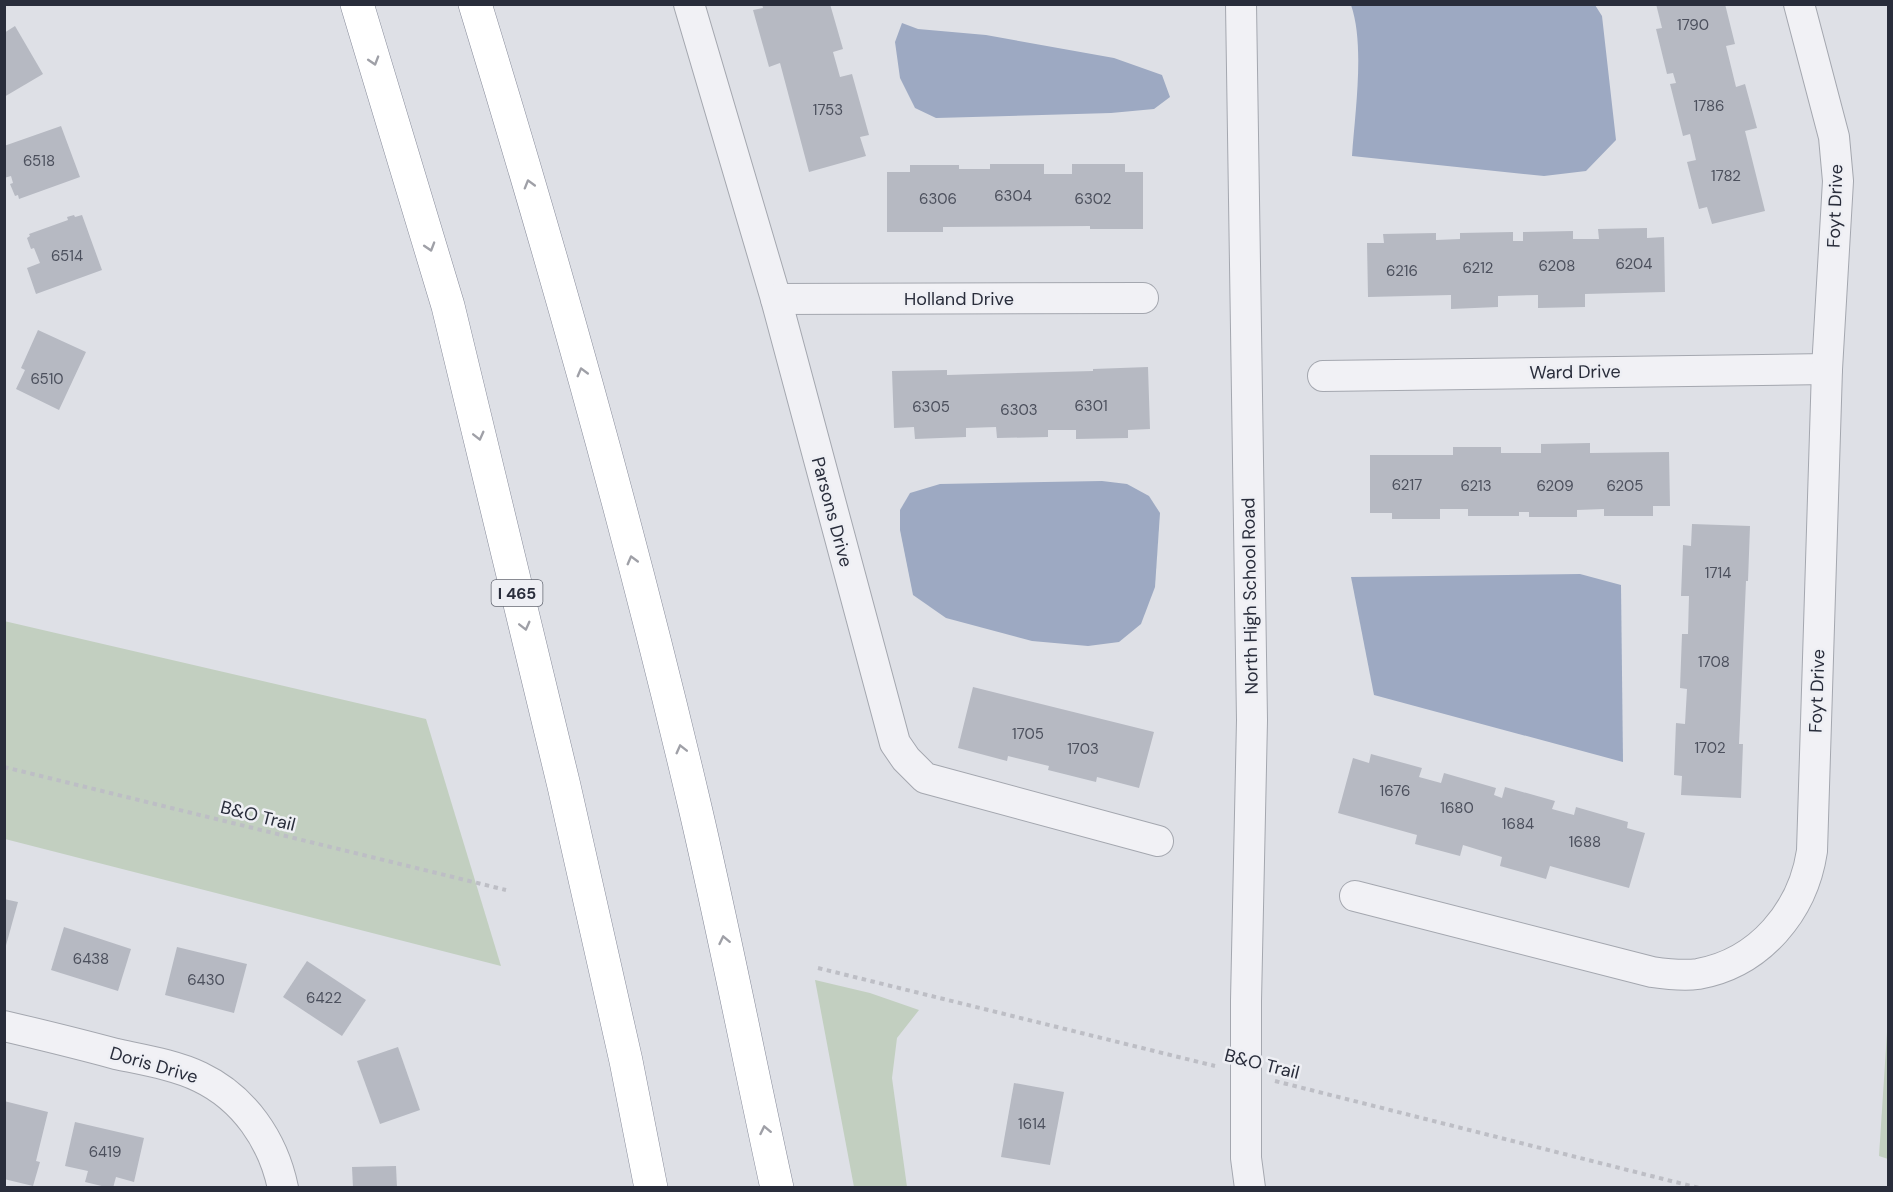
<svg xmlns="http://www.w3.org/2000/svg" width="1893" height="1192" viewBox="0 0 1893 1192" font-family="'DM Sans',sans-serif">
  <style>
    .green { fill: #c2cfc0 }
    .water { fill: #9da9c2 }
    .building { fill: #b6b9c2 }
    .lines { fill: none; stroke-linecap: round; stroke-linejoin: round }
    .minor-casing { stroke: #a4a7af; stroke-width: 32 }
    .highway-casing { stroke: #888c9b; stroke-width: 34 }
    .path { stroke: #bdbec5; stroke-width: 4; stroke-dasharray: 4.5 4.5; stroke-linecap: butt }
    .minor { stroke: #f1f1f5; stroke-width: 30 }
    .highway { stroke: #fff; stroke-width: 33 }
    .oneway { stroke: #9fa0a7 }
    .labels { text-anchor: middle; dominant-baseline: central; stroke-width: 5; stroke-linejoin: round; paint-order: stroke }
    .number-label { font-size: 15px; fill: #4c505d }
    .shield { fill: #eeeff4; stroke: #646772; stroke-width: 1.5 }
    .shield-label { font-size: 16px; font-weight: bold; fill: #292d3b }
    .street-label { font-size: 18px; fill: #292d3b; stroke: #eeeff4 }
  </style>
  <rect width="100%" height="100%" fill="#dee0e6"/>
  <g class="green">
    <path d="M4,621L426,719L501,966L5,839Z"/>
    <path d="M815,980L870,993L919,1010L897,1038L892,1078L907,1187H854Z"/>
    <path d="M1888,1017V1159L1879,1156Z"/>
  </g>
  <g class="water">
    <path d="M1351,5H1595L1602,16L1616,140L1586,171L1544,176L1352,156C1355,112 1365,45 1351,5Z"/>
    <path d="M902,23L918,29L986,35L1114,58L1162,75L1170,97L1154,109L1111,113L936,118L915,108L900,78L895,42Z"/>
    <path d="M1102,481L1127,484L1149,496L1160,513L1155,587L1141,624L1119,642L1088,646L1032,641L946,618L913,595L900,530V510L910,493L940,484Z"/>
    <path d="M1580,574L1621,585L1623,762L1374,695L1351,577Z"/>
  </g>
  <g class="building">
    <path d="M762,4H830L843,49L833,52L840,77L852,74L869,135L860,137L866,156L809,172L780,63L769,67L753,10L763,8Z"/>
    <path d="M1656,4H1725L1735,44L1726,46L1736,87L1745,84L1757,128L1745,131L1765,211L1712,224L1707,207L1699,209L1687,162L1696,160L1690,134L1683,136L1670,84L1676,83L1673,73L1667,74L1656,29L1662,28Z"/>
    <path d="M15,26L43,74L4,97V33Z"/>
    <path d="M61,126L80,177L19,199L18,195L15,196L10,184L13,183L11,176L4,178V146Z"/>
    <path d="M990,164H1044V174H1072V164H1125V172H1143V229H1090V226L943,227V232H887V172H910V165H959V169H990Z"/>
    <path d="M74,215L75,217L82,215L102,270L36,294L27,268L40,263L34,248L31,249L27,238L30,236L29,234L68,220L67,217Z"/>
    <path d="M1647,228V238L1664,237L1665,292L1585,294V307L1538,308V295L1498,296V307L1451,309V295L1368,297L1367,243H1384L1383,234L1436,233V240L1460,239V233L1513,232V241H1523V232L1573,231V239H1599L1598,229Z"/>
    <path d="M38,330L86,352L59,410L16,389L25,370L21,368Z"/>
    <path d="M1148,367L1150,429L1128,430V438L1076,439V430H1048V437L997,438L996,427L966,428V437L915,439L914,427L894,428L892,371L947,370V375L1093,371V369Z"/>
    <path d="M1590,443V453L1669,452L1670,506H1653V516H1604V509L1577,510V517H1529V512H1519V516H1468V509H1440V519H1392V513H1370V455H1453V447H1501V453H1541V444Z"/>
    <path d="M1692,524L1750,526L1748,581H1746L1739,744H1743L1741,798L1681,795L1682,776L1674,775L1676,723L1685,724L1687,689L1680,688L1682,634H1688L1689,596H1681L1683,545L1691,546Z"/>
    <path d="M973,687L1154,732L1139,788L1097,777L1096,782L1048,770L1049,766L1008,756L1007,761L958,748Z"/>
    <path d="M1371,754L1422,768L1419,777L1441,783L1444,773L1496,788L1494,795L1502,798L1505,787L1555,801L1552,809L1574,815L1576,807L1628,822L1627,828L1645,833L1629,888L1550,866L1546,879L1500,866L1502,857L1463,845L1460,856L1415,844L1417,835L1338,813L1353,758L1369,763Z"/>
    <path d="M4,899L18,902L5,949H4Z"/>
    <path d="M64,927L131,949L118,991L51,970Z"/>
    <path d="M177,947L247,964L234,1013L165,995Z"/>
    <path d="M307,961L366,1000L342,1036L283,997Z"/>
    <path d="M398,1047L420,1110L380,1124L357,1061Z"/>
    <path d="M1014,1083L1064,1092L1050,1165L1001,1157Z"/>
    <path d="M4,1101L48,1112L36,1161L40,1162L33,1186L4,1179Z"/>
    <path d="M75,1122L144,1138L134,1182L116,1177L113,1188H110L85,1182L88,1171L65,1166Z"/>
    <path d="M396,1166L397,1188H353L352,1167Z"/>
  </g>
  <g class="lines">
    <g class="minor-casing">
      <g id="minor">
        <path d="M689,4L776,299L895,743L906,759L925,778L1158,841"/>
        <path d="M1241,4L1252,720L1246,1001V1158L1250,1188"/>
        <path d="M776,299L1143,298"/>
        <path d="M1323,376L1827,369"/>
        <path d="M1355,896L1652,972C1666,974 1683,976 1698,974C1760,963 1803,911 1812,851L1827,369L1838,181L1834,137L1799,4"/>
        <path d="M4,1026C42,1035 79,1044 116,1054C144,1060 175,1065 200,1077C244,1098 273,1140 283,1188"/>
      </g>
    </g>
    <g class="highway-casing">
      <g id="highway">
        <path d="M357,4L448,306L564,786L626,1061L651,1188"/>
        <path d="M475,4C556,268 631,535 694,803C724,931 749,1060 777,1188"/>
      </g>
    </g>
    <g class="path">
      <path d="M4,767L506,890"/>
      <path d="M818,968L1215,1066"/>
      <path d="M1275,1081L1699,1188"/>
    </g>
    <use href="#minor" class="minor"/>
    <use href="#highway" class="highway"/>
  </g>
  <defs><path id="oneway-chevron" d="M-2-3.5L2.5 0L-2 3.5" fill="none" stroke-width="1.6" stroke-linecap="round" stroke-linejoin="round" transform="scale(1.5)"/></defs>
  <g class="oneway">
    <use href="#oneway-chevron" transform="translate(374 61) rotate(73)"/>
    <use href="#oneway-chevron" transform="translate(529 184) rotate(-106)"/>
    <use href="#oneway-chevron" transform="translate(430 247) rotate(73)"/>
    <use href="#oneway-chevron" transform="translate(582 372) rotate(-105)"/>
    <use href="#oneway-chevron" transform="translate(479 436) rotate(76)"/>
    <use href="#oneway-chevron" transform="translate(632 560) rotate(-105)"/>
    <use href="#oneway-chevron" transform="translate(525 626) rotate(76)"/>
    <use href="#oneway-chevron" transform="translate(681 749) rotate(-104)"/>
    <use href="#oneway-chevron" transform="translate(724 940) rotate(-102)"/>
    <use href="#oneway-chevron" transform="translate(765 1130) rotate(-102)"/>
  </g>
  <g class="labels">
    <g class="number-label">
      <text x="1693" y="25">1790</text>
      <text x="1709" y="106">1786</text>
      <text x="828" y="110">1753</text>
      <text x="39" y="161">6518</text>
      <text x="1726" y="176">1782</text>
      <text x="1013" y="196">6304</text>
      <text x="938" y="199">6306</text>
      <text x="1093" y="199">6302</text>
      <text x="67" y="256">6514</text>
      <text x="1634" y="264">6204</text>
      <text x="1557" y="266">6208</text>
      <text x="1478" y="268">6212</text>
      <text x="1402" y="271">6216</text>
      <text x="47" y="379">6510</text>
      <text x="1091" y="406">6301</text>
      <text x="931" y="407">6305</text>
      <text x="1019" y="410">6303</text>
      <text x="1407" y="485">6217</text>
      <text x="1476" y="486">6213</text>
      <text x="1555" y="486">6209</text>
      <text x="1625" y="486">6205</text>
      <text x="1718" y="573">1714</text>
      <text x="1714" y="662">1708</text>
      <text x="1028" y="734">1705</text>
      <text x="1710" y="748">1702</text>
      <text x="1083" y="749">1703</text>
      <text x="1395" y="791">1676</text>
      <text x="1457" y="808">1680</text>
      <text x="1518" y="824">1684</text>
      <text x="1585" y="842">1688</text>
      <text x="91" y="959">6438</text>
      <text x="206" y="980">6430</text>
      <text x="324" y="998">6422</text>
      <text x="1032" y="1124">1614</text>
      <text x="105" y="1152">6419</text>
    </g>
    <rect class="shield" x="491.5" y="580" width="51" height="26" rx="4.5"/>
    <g class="shield-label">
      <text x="517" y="593">I 465</text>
    </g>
    <g class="street-label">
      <text transform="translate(1835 206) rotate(-88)">Foyt Drive</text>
      <text x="959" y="299">Holland Drive</text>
      <text transform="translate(1575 372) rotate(-1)">Ward Drive</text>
      <text transform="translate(832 512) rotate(75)">Parsons Drive</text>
      <text transform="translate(1250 596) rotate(-91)">North High School Road</text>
      <text transform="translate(1817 691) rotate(-88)">Foyt Drive</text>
      <text transform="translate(258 816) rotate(14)">B&amp;O Trail</text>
      <text transform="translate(1262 1064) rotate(14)">B&amp;O Trail</text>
      <text transform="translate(154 1065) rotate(16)">Doris Drive</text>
    </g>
  </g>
  <rect width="1893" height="1192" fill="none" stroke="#292d3b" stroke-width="12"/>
</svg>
